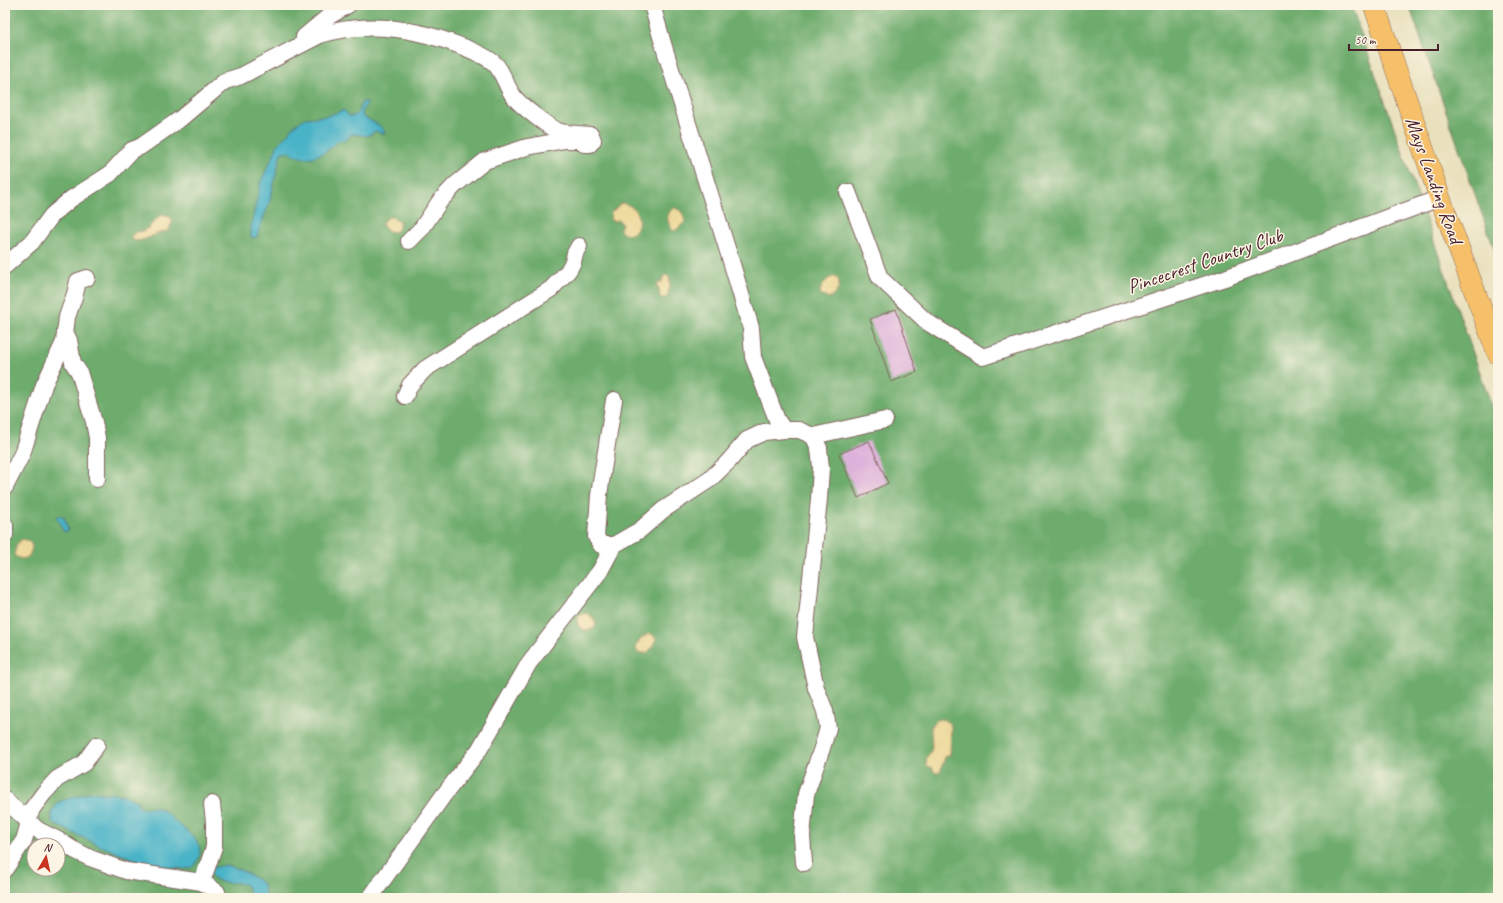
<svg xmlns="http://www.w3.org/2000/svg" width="1503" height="903" viewBox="0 0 1503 903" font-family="Caveat,sans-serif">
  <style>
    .forest { fill: #6eac6d; stroke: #5c664c; fill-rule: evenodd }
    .sand { fill: #eeda9e; stroke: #9c7c64 }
    .water { fill: #49b3c7; stroke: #4a6979 }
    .building { fill: #deb3db }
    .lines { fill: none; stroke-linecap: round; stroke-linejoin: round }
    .minor-casing { stroke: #82635e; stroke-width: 18 }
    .major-casing { stroke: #82635e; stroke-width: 22 }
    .minor { stroke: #fff; stroke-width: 16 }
    .major { stroke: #f6c06b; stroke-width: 21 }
    .labels { text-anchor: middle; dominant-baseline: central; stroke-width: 3; stroke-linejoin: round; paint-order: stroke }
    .street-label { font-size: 20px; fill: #4a1f2b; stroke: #fcf5e5 }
  </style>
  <rect width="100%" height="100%" fill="#fcf5e5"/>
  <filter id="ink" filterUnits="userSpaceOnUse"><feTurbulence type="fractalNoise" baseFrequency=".025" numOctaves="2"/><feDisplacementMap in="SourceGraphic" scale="8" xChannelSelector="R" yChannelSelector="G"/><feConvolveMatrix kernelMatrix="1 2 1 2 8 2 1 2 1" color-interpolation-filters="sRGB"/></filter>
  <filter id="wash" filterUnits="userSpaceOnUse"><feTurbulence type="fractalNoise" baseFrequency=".012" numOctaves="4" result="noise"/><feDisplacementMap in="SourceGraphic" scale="16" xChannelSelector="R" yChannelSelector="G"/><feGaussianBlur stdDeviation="0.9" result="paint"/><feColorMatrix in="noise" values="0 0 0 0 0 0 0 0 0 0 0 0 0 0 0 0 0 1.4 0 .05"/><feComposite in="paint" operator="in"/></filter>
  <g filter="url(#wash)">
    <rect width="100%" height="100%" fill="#e9e1bd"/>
    <g class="forest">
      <path d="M5,5H1351L1498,424V898H5ZM34,845H58V869H34Z"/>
      <path d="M1409,5H1498V260Z"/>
    </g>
    <g class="sand">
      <path d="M621,203C649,207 639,244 621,232L620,229L622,224L619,220L613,221L610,219L611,213Z"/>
      <path d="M674,208C682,210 683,214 685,222L676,230L673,231C668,223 664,215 674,208Z"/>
      <path d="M161,215L170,217L173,220L168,231C156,231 143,244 133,240L131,236L136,232L143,231L148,228Z"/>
      <path d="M392,217L399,221V228L395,232L389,231L382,225C383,220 387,217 392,217Z"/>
      <path d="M666,275L669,277C671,282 669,291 667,297L665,298H660L659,288L656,285L662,282L663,278Z"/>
      <path d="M836,276L839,281C839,290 836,296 827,298L821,295L820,291C823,283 827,278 836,276Z"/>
      <path d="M21,540C26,538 31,542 32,547L29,557C23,560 19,559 14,555L17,544Z"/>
      <path d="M587,613L594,619L596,625L593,629C585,632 578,629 577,620L580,615Z"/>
      <path d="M650,633L653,635L656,639L652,647L647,653H638L636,648C637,641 644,636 650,633Z"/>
      <path d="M942,719L949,723L951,727L950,754L945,757L940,772L935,773L932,768L926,765L927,757L931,751L932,747L931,727L936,720Z"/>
    </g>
    <g class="water">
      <path d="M362,102H368L363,109L362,116C369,121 384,125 385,134L375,131L368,136L351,134L345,141L339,140C331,149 318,158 305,158C295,158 291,148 281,153L269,204L256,238L251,237V226L261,181L275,152L277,146L295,125L305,118L327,116L344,110L349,116H354L358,112Z"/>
      <path d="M58,515L64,517L68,530L66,532L63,531L60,522L56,518Z"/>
      <path d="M91,792L124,795L137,801L139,807C147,810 150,806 156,808C166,810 172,818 178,824C189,832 206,844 198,860C195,866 190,869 183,869C135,866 95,843 52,823V812L58,802Z"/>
      <path d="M225,865C239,868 251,875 263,884L266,898H248C251,893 249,890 246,885C233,879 220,888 210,874L211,868Z"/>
    </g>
    <g id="blocks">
      <g class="building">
        <path d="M896,309L917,372L891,382L870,319Z"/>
        <path d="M869,441L888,483L858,498L839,454Z"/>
      </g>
    </g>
  </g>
  <g filter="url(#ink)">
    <use href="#blocks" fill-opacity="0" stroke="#82635e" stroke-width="1"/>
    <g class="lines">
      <g class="minor-casing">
        <g id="minor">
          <path d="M652,5L664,47L731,261L751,328L753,357L777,420L784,430H799L813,436L819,448L821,468L819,499L805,637L816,688L825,711L828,728L822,748L806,794L802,836L804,863"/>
          <path d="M304,37L328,17L348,5"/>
          <path d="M848,192L880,278L927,322L983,357L1225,278L1440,198"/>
          <path d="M5,266L32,242L52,215L71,199L110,174L132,150L140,147L180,119L225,81L241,76L320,35C369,20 420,29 466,48C475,52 488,57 495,64C504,73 506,88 515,98C521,106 552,130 561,132C571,134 582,134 591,135L593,140L590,144H584L580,140H565L527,147L485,161L455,185L440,201L422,228L409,241"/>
          <path d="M65,332L69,340L73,363L79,372L94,422L97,438V479"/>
          <path d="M405,396L410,385L425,369L551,289L568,271L573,262L575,253L579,246"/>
          <path d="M614,400L599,495L596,537L601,545H614L640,530L663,510L709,480L728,462L747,440L764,432L784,430"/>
          <path d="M813,436L885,420"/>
          <path d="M5,487L22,454L44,385L64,342L67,317L75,294L78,281L87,278"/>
          <path d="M5,525V535"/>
          <path d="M5,800L38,830L58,840L74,850L90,858L126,871L202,882"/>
          <path d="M212,804L214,822V847L202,882L217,892L219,898"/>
          <path d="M5,869L24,840L28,826V821L32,809L44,793L57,779L84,763L97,745"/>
          <path d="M370,898L443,796L479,750L529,663L600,571L614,545"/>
        </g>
      </g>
      <g class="major-casing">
        <path id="major" d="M1374,5L1440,198L1498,354"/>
      </g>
      <use href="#minor" class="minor"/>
      <use href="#major" class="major"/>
    </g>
  </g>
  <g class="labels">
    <g class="street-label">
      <text transform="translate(1434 180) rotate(70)">Mays Landing Road</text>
      <text transform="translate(1205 261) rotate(-19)">Pincecrest Country Club</text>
    </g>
  </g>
  <rect width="1503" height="903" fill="none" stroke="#fcf5e5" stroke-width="20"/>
  <g transform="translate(46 857) rotate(9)"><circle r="19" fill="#fcf5e5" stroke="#b59f9b"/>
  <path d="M0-3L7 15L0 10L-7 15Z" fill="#c8321e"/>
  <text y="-6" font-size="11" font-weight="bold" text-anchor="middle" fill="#4a1f2b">N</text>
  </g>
  <path d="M1349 44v6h89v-6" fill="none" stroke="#4a1f2b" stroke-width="2"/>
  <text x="1355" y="44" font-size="12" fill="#4a1f2b" stroke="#fcf5e5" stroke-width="3" paint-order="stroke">50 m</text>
</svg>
